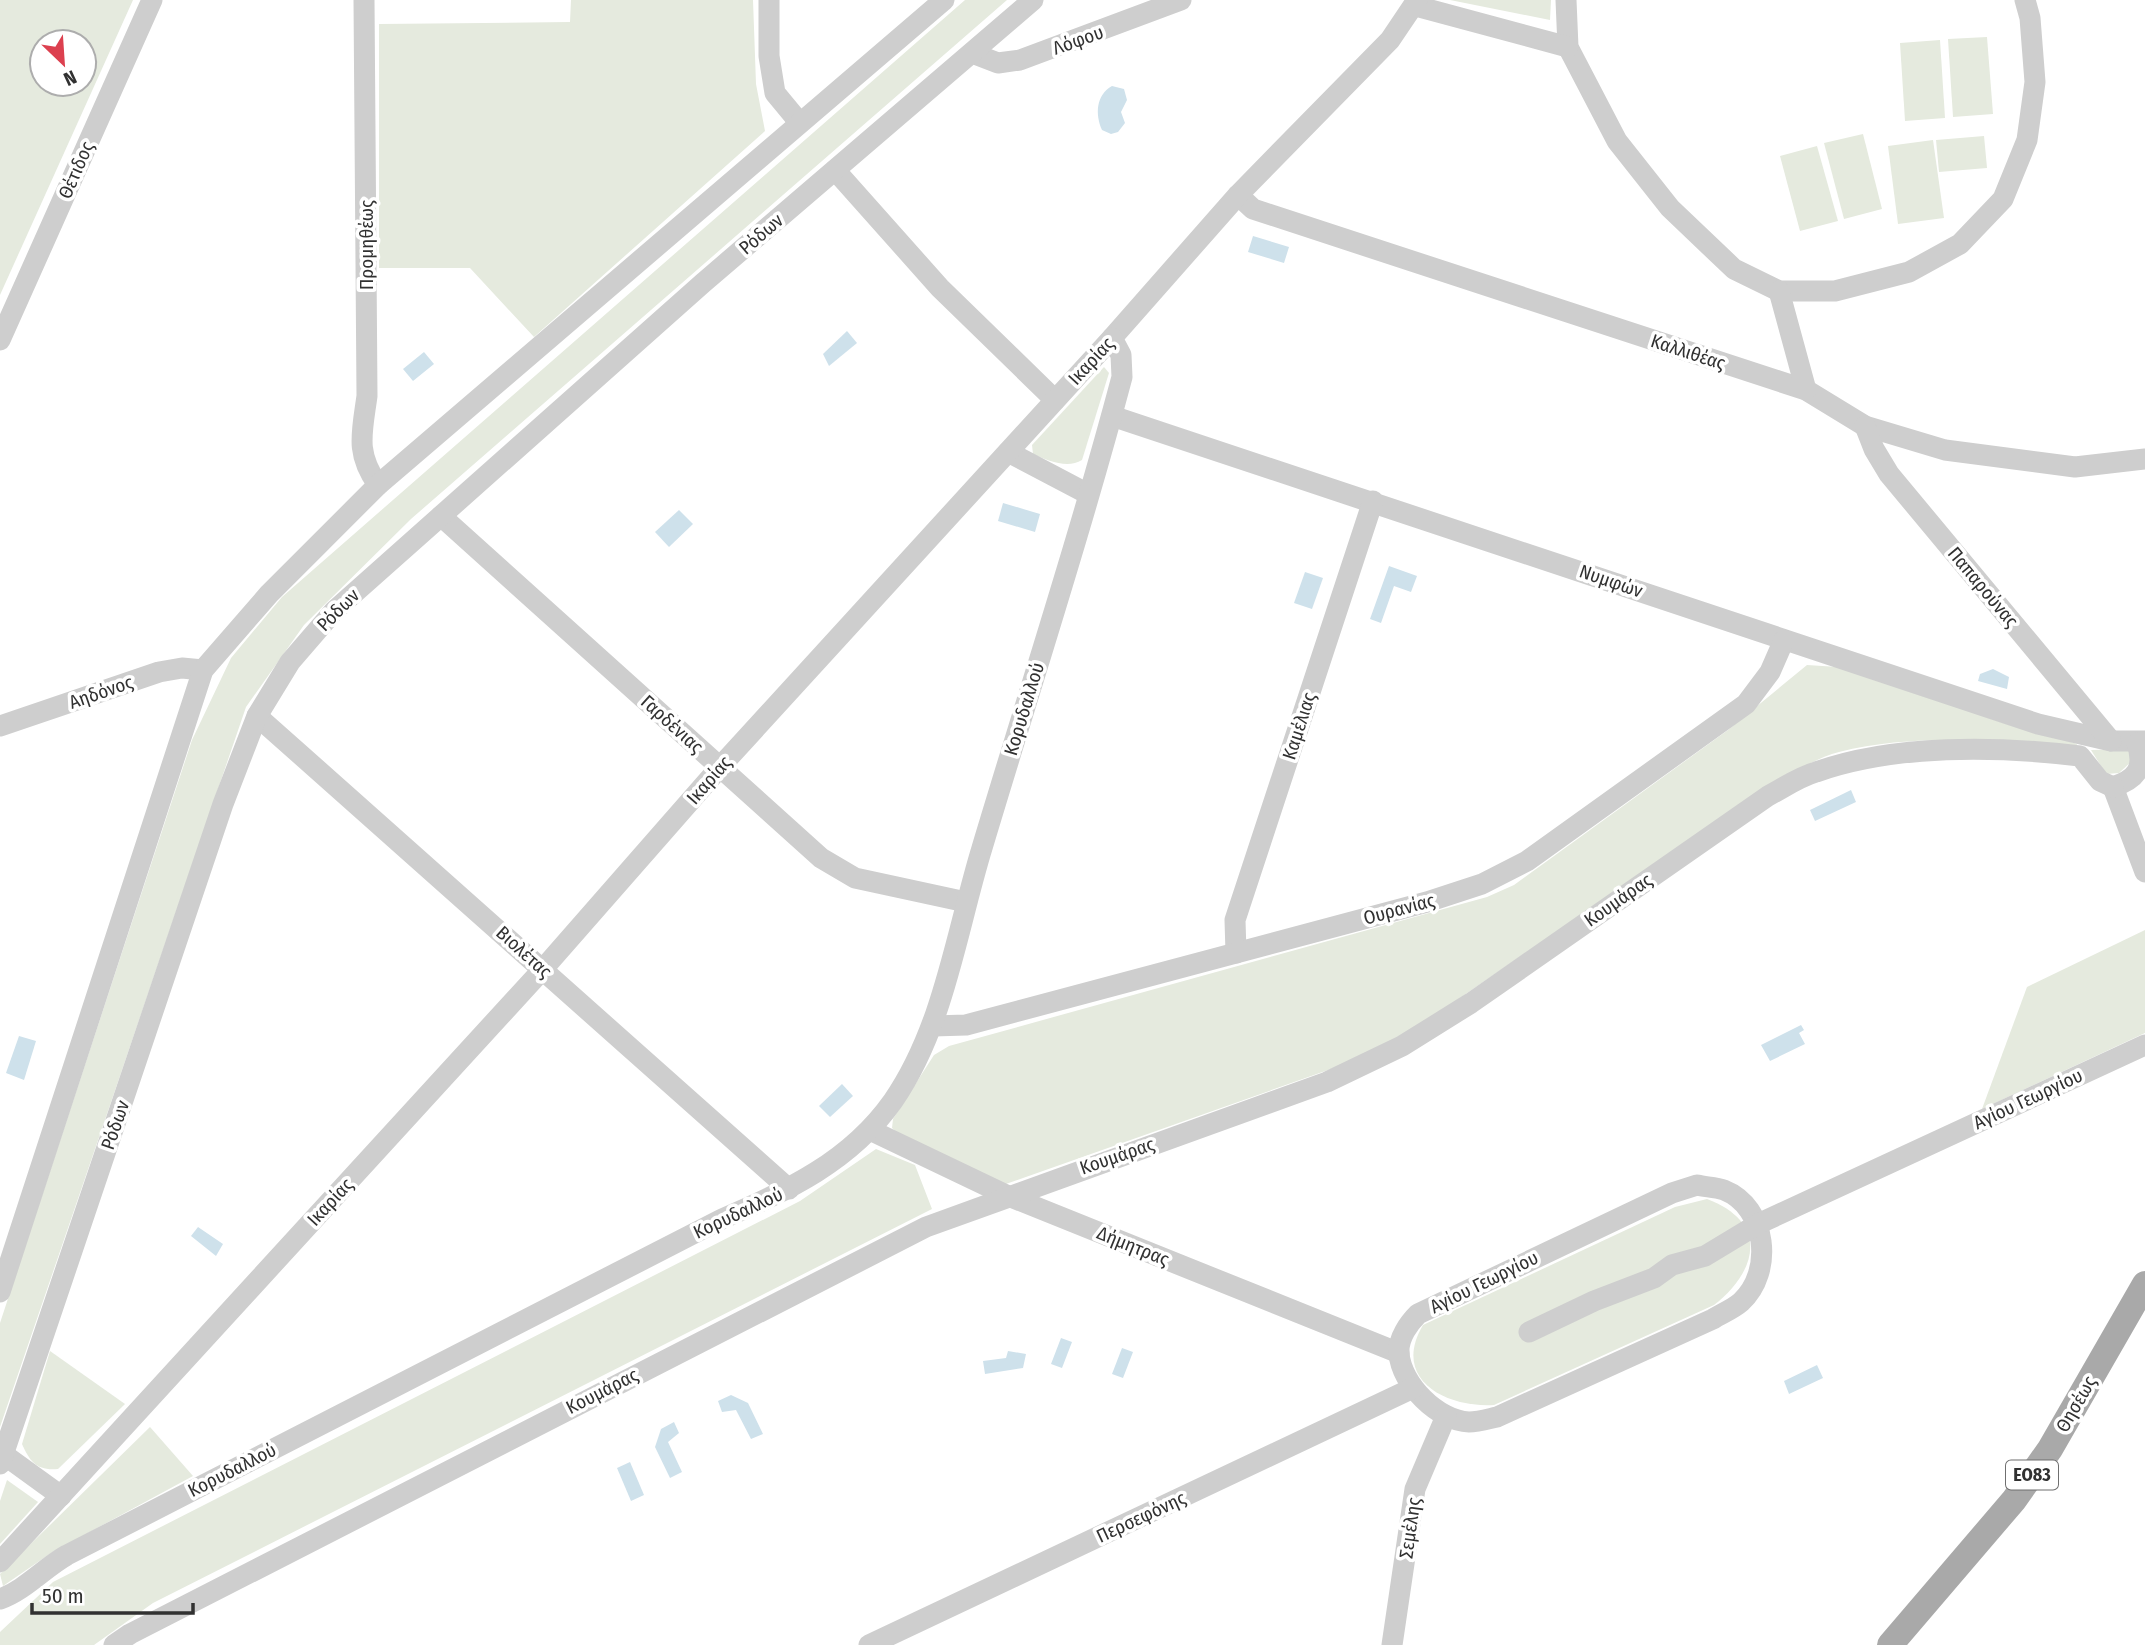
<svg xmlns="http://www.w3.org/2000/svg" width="2145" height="1645" viewBox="0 0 2145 1645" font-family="'Fira Sans Condensed',sans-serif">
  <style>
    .green { fill: #e5eade; fill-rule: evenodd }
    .water { fill: #cee1eb }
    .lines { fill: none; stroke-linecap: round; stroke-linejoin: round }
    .minor { stroke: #cecece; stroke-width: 21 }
    .major { stroke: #a9a9a9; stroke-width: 26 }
    .labels { text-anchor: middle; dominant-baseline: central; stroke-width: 7; stroke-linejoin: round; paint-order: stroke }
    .shield { fill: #fff; stroke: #6f6f6f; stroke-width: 2 }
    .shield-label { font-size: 18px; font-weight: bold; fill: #313131 }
    .street-label { font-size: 19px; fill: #313131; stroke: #fff }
  </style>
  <rect width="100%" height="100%" fill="#fff"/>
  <g class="green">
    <path d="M0,0H133L0,295ZM42,42H84V84H42Z"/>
    <path d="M571,0H753L756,84L765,131L534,337L470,268H379V24L570,22Z"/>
    <path d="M965,0H1007L411,519L304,625L246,707L0,1427V1323L192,740L231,658L282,597Z"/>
    <path d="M1450,0H1551L1550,20Z"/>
    <path d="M1987,37L1993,114L1953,117L1948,39Z"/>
    <path d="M1940,40L1945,118L1905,121L1900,43Z"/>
    <path d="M1863,134L1882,209L1844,219L1824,143Z"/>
    <path d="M1984,136L1987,168L1939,172L1936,140Z"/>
    <path d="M1933,140L1944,218L1898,224L1888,146Z"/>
    <path d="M1817,146L1838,221L1800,231L1780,156Z"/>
    <path d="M1104,367L1109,373L1082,460C1068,469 1048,461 1033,454L1032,445Z"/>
    <path d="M1807,665L1838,667L2077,744L2076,747C1999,741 1915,733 1839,752C1796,763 1724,817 1685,844C1591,908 1496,973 1402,1038L1365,1057L1003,1185L898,1134L892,1128L893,1119L934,1055L949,1046L1487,897L1514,885L1728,730Z"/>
    <path d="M2135,749L2134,759L2119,773L2106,774L2091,750Z"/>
    <path d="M2145,930V1033L1982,1109L2027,987Z"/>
    <path d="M876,1149L915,1165L932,1209L153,1603L94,1645H0V1632L53,1582L800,1201Z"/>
    <path d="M1707,1199C1768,1222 1759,1270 1714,1305L1494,1405C1445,1408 1391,1379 1423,1325L1675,1207Z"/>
    <path d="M50,1351L125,1404L58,1469C37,1471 30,1462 22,1444Z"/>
    <path d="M150,1427L193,1476L51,1553L3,1586L0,1574Z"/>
    <path d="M7,1480L38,1502L0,1544V1501Z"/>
  </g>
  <g class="water">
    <path d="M1112,86L1124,89L1127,100L1121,112L1125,123L1118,132L1111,134L1102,130C1095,114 1096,95 1112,86Z"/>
    <path d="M1253,236L1289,247L1284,263L1248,252Z"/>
    <path d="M847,331L857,343L829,366L823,354Z"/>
    <path d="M424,352L434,364L413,381L403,369Z"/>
    <path d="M1003,503L1040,514L1035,532L998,521Z"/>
    <path d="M679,510L693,524L669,547L655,532Z"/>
    <path d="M1389,566L1417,576L1411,592L1394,586L1381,623L1370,619Z"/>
    <path d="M1305,572L1323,578L1312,609L1294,603Z"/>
    <path d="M1993,669L2009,677L2007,689L1978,681L1980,674Z"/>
    <path d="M1851,790L1856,802L1815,821L1810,810Z"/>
    <path d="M1801,1025L1804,1030L1799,1033L1805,1044L1770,1061L1761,1045Z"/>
    <path d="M19,1036L36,1041L24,1080L6,1073Z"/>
    <path d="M842,1084L853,1096L830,1117L819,1106Z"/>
    <path d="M198,1227L223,1244L216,1256L191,1236Z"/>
    <path d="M1061,1338L1072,1342L1062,1368L1051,1364Z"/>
    <path d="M1122,1348L1133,1352L1123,1378L1112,1374Z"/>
    <path d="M1008,1351L1026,1354L1023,1368L985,1374L983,1361L1006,1358Z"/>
    <path d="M1817,1365L1823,1378L1789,1394L1784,1381Z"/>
    <path d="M731,1395L748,1403L763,1434L751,1439L736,1410L722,1412L718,1401Z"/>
    <path d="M674,1422L679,1433L668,1442L682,1472L670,1478L655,1447L661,1429Z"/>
    <path d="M630,1462L644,1495L631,1501L617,1468Z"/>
  </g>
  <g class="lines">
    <g class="minor">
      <path d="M364,0L367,396C362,433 355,453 378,485"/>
      <path d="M769,0V56L775,93L799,122"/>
      <path d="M1566,0L1568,47L1617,141L1670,208L1734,269L1779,291H1835L1909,272L1960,244L2003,199L2027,140L2035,82L2030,18L2025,0"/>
      <path d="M1416,6L1568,47"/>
      <path d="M972,53L998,63L1020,60L1181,0"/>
      <path d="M835,170L940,288L1055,400"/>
      <path d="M1238,195L1253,209L1806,390L1865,426L1945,450L2075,467L2145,459"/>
      <path d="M1779,291L1806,390"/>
      <path d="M0,340L152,0"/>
      <path d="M1112,416L2038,724L2111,741H2145"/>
      <path d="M1865,426L1874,449L1889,474L2111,741"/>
      <path d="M1008,452L1088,494"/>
      <path d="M441,516L821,858L855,878L966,902"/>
      <path d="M257,716L789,1189"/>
      <path d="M0,726L159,672L182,668L203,670"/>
      <path d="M2113,787L2145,872"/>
      <path d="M2113,787C2137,779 2145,768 2137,743"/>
      <path d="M1236,953L1235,920L1373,501"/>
      <path d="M933,1026L966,1025L1427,902L1482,884L1527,861L1746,704L1770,672L1784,640"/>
      <path d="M870,1130L1006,1195L1399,1353"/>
      <path d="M1697,1185C1705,1187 1716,1187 1724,1190C1767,1207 1774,1272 1741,1302C1733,1309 1721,1314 1713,1319L1497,1417C1488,1419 1478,1422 1469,1422C1438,1421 1401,1384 1399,1353C1398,1338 1409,1323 1418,1314L1672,1193Z"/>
      <path d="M0,1292L203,670L269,594L378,485L944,0"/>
      <path d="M1529,1332L1594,1301L1654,1278L1672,1265L1705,1256L1758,1224L2145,1045"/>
      <path d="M3,1454L61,1496"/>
      <path d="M0,1464L223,804L257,716L290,662L334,611L703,283L1033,0"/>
      <path d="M0,1562L543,969L720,767L1112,338L1238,195L1390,40L1417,0"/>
      <path d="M0,1599C25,1590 44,1568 67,1555L722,1219C788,1190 850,1162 893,1101C944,1027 956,933 982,848C1029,691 1080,535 1122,377L1121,355L1112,338"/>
      <path d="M114,1645L130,1634L926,1227L1327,1082L1402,1046L1471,1003L1768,796C1783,788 1799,777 1816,772C1895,744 1997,746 2080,756L2100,781L2113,787"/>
      <path d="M869,1645L1413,1388"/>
      <path d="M1392,1645L1415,1489L1446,1416"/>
    </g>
    <path class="major" d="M1890,1645L2014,1500L2050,1449L2145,1284"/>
  </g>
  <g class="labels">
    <rect class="shield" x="2006" y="1460.5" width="52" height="29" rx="5"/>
    <g class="shield-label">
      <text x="2032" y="1475">ΕΟ83</text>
    </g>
    <g class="street-label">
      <text transform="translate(1078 40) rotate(-20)">Λόφου</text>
      <text transform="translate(76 170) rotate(-66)">Θέτιδος</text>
      <text transform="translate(761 234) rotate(-41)">Ρόδων</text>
      <text transform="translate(366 245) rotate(-90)">Προμηθέως</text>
      <text transform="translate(1688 352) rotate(18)">Καλλιθέας</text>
      <text transform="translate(1091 361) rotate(-47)">Ικαρίας</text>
      <text transform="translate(1611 581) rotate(19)">Νυμφών</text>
      <text transform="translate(1983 587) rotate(50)">Παπαρούνας</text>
      <text transform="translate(338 610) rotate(-45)">Ρόδων</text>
      <text transform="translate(101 692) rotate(-19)">Αηδόνος</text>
      <text transform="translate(1024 709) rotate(-73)">Κορυδαλλού</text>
      <text transform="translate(672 724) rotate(42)">Γαρδένιας</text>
      <text transform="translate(1299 726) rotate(-72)">Καμέλιας</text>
      <text transform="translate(709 780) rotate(-49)">Ικαρίας</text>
      <text transform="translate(1618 900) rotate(-35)">Κουμάρας</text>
      <text transform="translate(1399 909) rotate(-15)">Ουρανίας</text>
      <text transform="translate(524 952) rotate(42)">Βιολέτας</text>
      <text transform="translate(2028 1099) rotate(-25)">Αγίου Γεωργίου</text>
      <text transform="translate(115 1125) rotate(-71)">Ρόδων</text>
      <text transform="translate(1117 1156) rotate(-19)">Κουμάρας</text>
      <text transform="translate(330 1202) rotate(-47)">Ικαρίας</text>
      <text transform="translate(738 1213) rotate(-25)">Κορυδαλλού</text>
      <text transform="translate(1133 1246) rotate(22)">Δήμητρας</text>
      <text transform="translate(1484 1282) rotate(-26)">Αγίου Γεωργίου</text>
      <text transform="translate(602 1391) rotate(-27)">Κουμάρας</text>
      <text transform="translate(2076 1404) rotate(-60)">Θησέως</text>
      <text transform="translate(232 1470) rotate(-27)">Κορυδαλλού</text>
      <text transform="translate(1141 1517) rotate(-25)">Περσεφόνης</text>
      <text transform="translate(1410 1528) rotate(-82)">Σεμέλης</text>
    </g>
  </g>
  <g transform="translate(63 63) rotate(155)"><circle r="33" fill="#ffffff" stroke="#adadad" stroke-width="2"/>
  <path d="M0-5L12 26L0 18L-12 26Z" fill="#dc404f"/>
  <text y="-10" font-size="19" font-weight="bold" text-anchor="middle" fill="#313131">N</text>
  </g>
  <path d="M32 1603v10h161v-10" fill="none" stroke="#313131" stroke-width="3.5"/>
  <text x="42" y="1603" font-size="21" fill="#313131" stroke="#ffffff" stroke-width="5" paint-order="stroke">50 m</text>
</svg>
